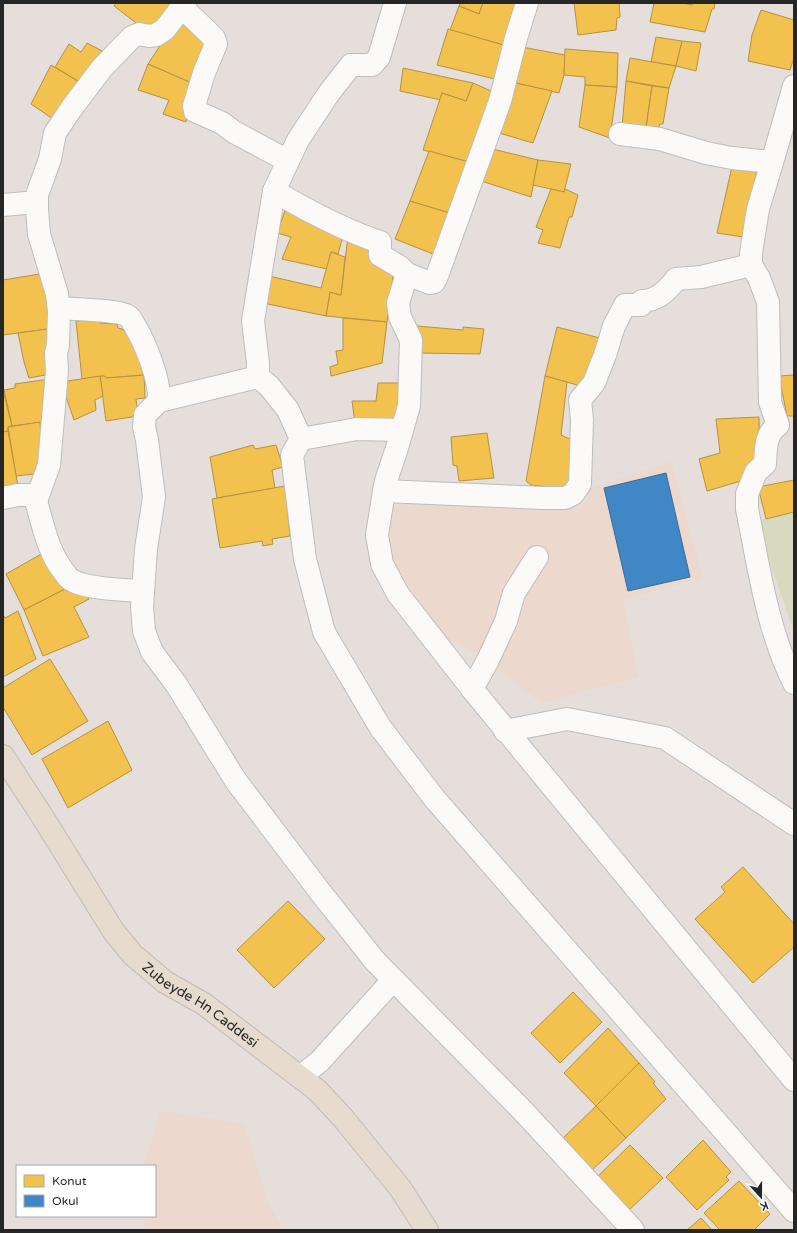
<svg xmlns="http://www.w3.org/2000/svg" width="797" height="1233" viewBox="0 0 797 1233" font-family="'Varela Round',sans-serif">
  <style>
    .education { fill: #ecd8cd }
    .cemetery { fill: #d8dac0 }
    .homes { fill: #f2c14e; stroke: #b59242 }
    .schools { fill: #3f88c5; stroke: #386b95 }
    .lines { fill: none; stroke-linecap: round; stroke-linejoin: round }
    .minor-casing { stroke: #bebdbe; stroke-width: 24 }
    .major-casing { stroke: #bebbba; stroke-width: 24 }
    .minor { stroke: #fbfaf9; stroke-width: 22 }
    .major { stroke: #e7dbcf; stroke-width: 22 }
    .labels { text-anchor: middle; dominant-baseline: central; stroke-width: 4; stroke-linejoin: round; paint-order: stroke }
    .street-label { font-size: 14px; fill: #262626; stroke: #fff }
  </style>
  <rect width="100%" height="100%" fill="#e6deda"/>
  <g class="education">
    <path d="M671,462L703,578L623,599L638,677L541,703L478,653L441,637L412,601L387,552L386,513L409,500L586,503L591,488Z"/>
    <path d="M160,1111L244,1124L267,1200L283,1230H145L144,1216H155V1166H144Z"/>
  </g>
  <path class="cemetery" d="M794,512V632L755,521Z"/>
  <g class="homes">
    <path d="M116,3H173L154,28L140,26L114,6Z"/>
    <path d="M460,3H483L479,14L459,6Z"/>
    <path d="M483,3H522L507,46L450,30L459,6L479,14Z"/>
    <path d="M574,3H619L620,17L617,18L616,30L578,35Z"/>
    <path d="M654,3H683L692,5L693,3H715L714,9H712L705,32L650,22Z"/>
    <path d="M761,10L794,20V58L790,70L748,61L752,35Z"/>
    <path d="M178,18L212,43L194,84L148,64Z"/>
    <path d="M448,29L507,46L499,80L437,65Z"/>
    <path d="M656,37L682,41L676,66L651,62Z"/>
    <path d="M682,41L701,43L696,71L676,66Z"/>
    <path d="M87,43L108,54L81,83L55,67L69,44L81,52Z"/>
    <path d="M522,47L565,55L564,75L559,93L511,82Z"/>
    <path d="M565,49L618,53L617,87L585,85V77L564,75Z"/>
    <path d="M630,58L676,66L669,88L626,81Z"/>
    <path d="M148,64L194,84L186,122L163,114L169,100L138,90Z"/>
    <path d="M51,65L81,83L56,121L31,104Z"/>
    <path d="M403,68L473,83L466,101L442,93L441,100L400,91Z"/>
    <path d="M626,81L652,86L646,128L622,127Z"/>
    <path d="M511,82L552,91L533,143L499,133Z"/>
    <path d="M473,83L498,94L469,162L423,150L442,93L466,101Z"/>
    <path d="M585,85L617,87L610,138L579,127Z"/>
    <path d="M652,86L669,88L663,124H660L658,130L646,128Z"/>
    <path d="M488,148L538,160L531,197L478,180Z"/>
    <path d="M429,151L469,162L453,214L410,201Z"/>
    <path d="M538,160L571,164L564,192L533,185Z"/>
    <path d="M733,162L758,165L743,237L717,233Z"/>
    <path d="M551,189L564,192L565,189L578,195L572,217H569L560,248L538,243L543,230L536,227Z"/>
    <path d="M410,201L453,214L438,256L395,239Z"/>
    <path d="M286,208L343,236L338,254L331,252L327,269L282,259L291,237L277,233Z"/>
    <path d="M348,236L376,245L394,269L387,322L326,316L330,292L341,295Z"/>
    <path d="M331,252L345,257L341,295L330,292L326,316L263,303L269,276L321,288Z"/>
    <path d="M46,273L55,328L3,335V280Z"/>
    <path d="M343,318L387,322L382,363L331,376L330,367L338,364L336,351L343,350Z"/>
    <path d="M101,319L100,323L117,324L118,328L122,329L134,339L141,352L144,375L107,378L104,376L82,379L76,321Z"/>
    <path d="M417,326L463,330V327L484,329L480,354L417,353Z"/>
    <path d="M557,327L604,339L598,364L577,385L545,376Z"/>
    <path d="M55,328L51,374L29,378L24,362L18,333Z"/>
    <path d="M144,375L145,398L136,399L138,416L106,421L100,376H104L107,378Z"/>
    <path d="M794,375V416H787L779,376Z"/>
    <path d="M100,376L103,396L95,400L96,410L74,420L61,382Z"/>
    <path d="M545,376L567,382L561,435L574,441L575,446L568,485L566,489L531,485L526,481Z"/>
    <path d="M49,379L51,396L43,398L44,422L12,426L4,390L15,388V384Z"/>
    <path d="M378,383H405L401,422L355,423L352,401H376Z"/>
    <path d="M3,390L12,426L8,427V431L3,432Z"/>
    <path d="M759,417L760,464L748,479L707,491L699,459L720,453L716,419Z"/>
    <path d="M40,422L43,473L16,476L8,427Z"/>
    <path d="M8,431L18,486L3,490V432Z"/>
    <path d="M487,433L494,478L459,481L457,466L453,465L451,437Z"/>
    <path d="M253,445L255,449L276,445L283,467L272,470L275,488L217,498L210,457Z"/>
    <path d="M794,480V512L766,519L758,487Z"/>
    <path d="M285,486L290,536L272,539L273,544L263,546L262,541L220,548L212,499Z"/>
    <path d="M43,553L69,587L24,610L6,574Z"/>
    <path d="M69,587L83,591L89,599L74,607L89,637L43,656L24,610Z"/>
    <path d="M18,611L36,659L3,677V616H4L5,618Z"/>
    <path d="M50,659L88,721L32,755L3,707V688Z"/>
    <path d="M108,721L132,770L68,808L42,759Z"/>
    <path d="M743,867L794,924V947L753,983L695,919L725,892L721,887Z"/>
    <path d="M288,901L325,939L274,988L237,950Z"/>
    <path d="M573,992L602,1022L560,1063L531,1033Z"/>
    <path d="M608,1028L639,1063L596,1106L564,1073Z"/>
    <path d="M639,1063L655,1082L653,1083L666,1099L626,1138L596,1106Z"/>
    <path d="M596,1106L626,1138L589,1173L559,1142Z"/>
    <path d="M703,1140L731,1172L726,1177L729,1180L697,1210L666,1177Z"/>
    <path d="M630,1145L663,1178L627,1212L595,1179Z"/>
    <path d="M739,1181L770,1214L754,1230H720L704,1213Z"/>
    <path d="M701,1218L712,1230H687Z"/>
  </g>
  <path class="schools" d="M666,473L690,577L628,591L604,488Z"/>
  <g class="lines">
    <g class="minor-casing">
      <g id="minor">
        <path d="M395,3L379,57L372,65H351L329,93L298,140L274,191L253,321L258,363V377L269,386L288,410L301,439L292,455L305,559L324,632L380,727L434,798L794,1211"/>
        <path d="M527,3L516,38L500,101L437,276L434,282L430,283L407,274L398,303L400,317L411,340L409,406L397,448L386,481L384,491L377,535L382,564L398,594L472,689L794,1080"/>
        <path d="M182,7L214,38L216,44L204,73L194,106L195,111L222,123L234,132L288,161"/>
        <path d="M794,86L774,156L758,209L751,253V265L759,278L768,302L770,402L778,425C765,434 766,449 765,464L756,472L747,494V509C759,568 767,629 794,683"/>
        <path d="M620,134L660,139L706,153L732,158L772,162"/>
        <path d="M274,191C308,211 343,230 380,242V255L400,267L407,274"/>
        <path d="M3,205L37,202"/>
        <path d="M59,308C72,309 120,310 128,316C131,318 133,323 135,326C146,345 160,379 159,401L145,415L144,427L147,440L154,497L146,549L142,607L144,631L152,652L176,684L236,781L321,893L375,961L523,1111L633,1230"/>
        <path d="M159,401L258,377"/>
        <path d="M301,439L357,429L402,430"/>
        <path d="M384,491L543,498H565L573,494L580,484L582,420L580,400L594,383L605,355L614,326L625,305H641L642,301C656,301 668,290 676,279L701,277L751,265"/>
        <path d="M3,498L18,495H31L36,501C43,525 48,552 64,572C66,574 68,578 70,579C83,589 125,590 143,591"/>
        <path d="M36,501L49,465L57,371L56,353L58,345L59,311L57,294L39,234L37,209V195L50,159L55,133L71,109L102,68L132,37L139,34L149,36L156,35L165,29L185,3"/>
        <path d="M472,689L488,660L506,621L514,593L537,557"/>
        <path d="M505,731L567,719L665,738L794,824"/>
        <path d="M300,1077L320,1061L393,980"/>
      </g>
    </g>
    <g class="major-casing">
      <g id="major">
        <path id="s1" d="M3,756L42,816L114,932L133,955L165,982L204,1004L317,1090L343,1118L400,1188L427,1230"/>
      </g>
    </g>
    <use href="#minor" class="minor"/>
    <use href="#major" class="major"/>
  </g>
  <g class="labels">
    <g class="street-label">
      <text stroke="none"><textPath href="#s1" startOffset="322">Zubeyde Hn Caddesi</textPath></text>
    </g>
  </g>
  <rect width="797" height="1233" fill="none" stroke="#262626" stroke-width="8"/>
  <rect x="16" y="1165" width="140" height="52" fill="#ffffff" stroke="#a8a8a8"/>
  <rect x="24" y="1175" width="20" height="12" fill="#f2c14e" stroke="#a8a8a8"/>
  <text x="52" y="1185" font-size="12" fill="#262626">Konut</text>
  <rect x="24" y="1195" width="20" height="12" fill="#3f88c5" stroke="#a8a8a8"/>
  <text x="52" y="1205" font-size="12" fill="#262626">Okul</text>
  <g transform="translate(761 1197) rotate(159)" stroke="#ffffff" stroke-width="3" paint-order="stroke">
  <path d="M0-3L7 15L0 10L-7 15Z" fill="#262626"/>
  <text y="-6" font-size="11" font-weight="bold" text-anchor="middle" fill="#262626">K</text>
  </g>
</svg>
